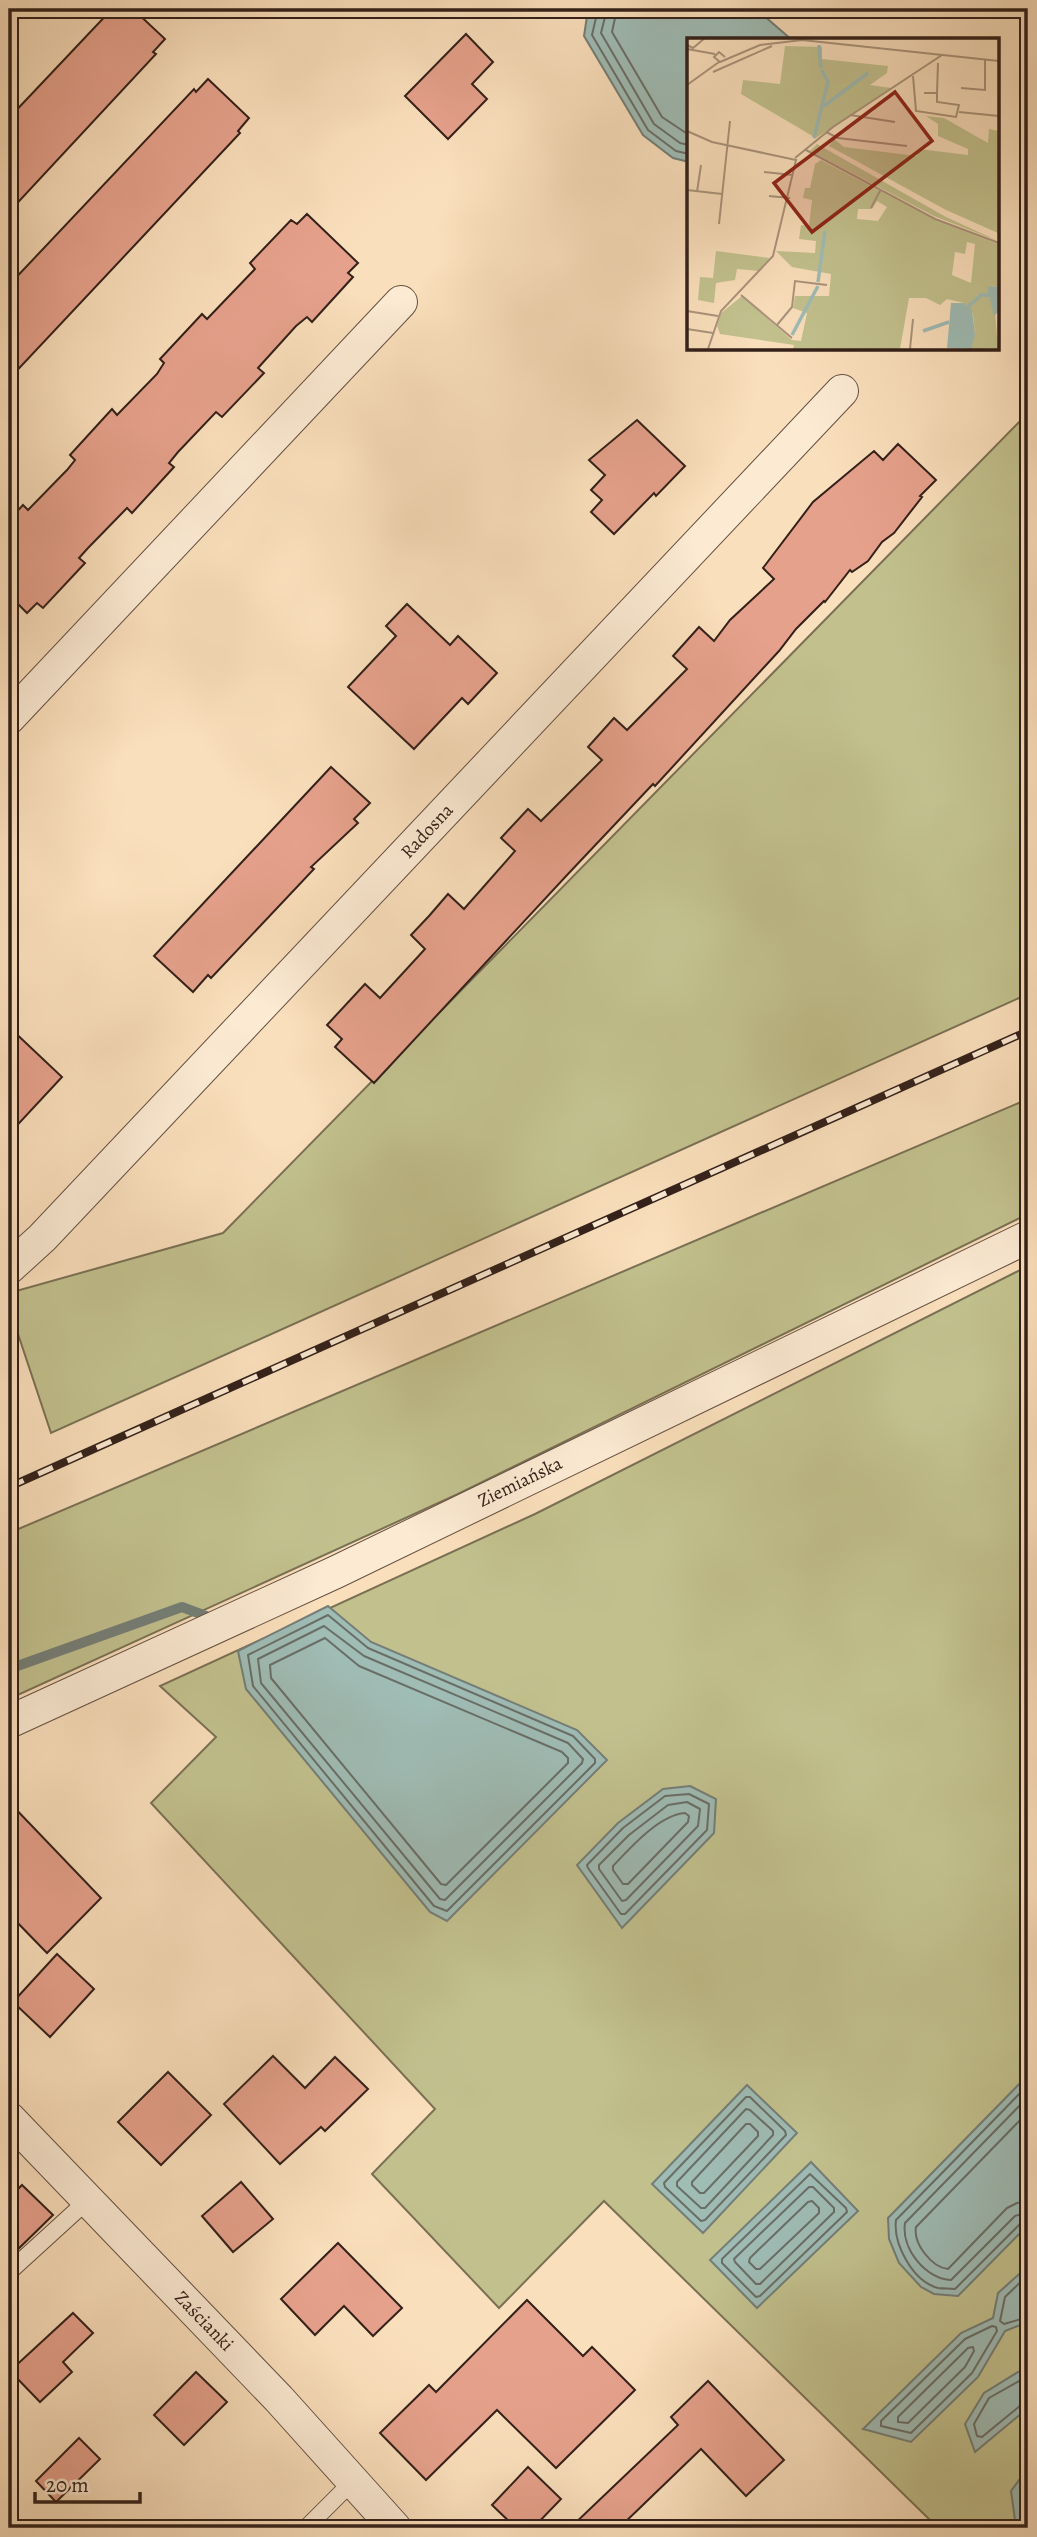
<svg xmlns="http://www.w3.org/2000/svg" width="1037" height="2537" viewBox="0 0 1037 2537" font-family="Alegreya,serif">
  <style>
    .green { fill: #c2c18e; stroke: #7a7054; stroke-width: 2 }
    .water { fill: #9fbcb5; stroke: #747e77; stroke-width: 2 }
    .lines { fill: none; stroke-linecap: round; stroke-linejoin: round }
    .shore { stroke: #696e67; stroke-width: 2 }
    .stream { stroke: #747e77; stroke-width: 10 }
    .building { fill: #e6a18c; stroke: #332019; stroke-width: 2 }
    .lane-casing { stroke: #655042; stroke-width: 18 }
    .street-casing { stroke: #655042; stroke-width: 34 }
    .lane { stroke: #fcead3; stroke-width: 16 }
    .street { stroke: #fcead3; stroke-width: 32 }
    .rail-casing { stroke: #332019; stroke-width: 8 }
    .rail { stroke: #fcead3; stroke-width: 5; stroke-dasharray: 16; stroke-linecap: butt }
    .labels { text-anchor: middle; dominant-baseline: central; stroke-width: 7; stroke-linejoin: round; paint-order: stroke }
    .street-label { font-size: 19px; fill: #332019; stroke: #fcead3 }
    .inset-river { fill: none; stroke: #9fbcb5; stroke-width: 3.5 }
    .inset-road { fill: none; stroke: #aa937b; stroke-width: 2 }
    .view { fill: #8f2418; fill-opacity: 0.15; stroke: #8f2418; stroke-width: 3.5 }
    .inset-edge { fill: none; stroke: #332019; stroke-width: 3.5 }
  </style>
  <rect width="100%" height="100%" fill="#fadfbc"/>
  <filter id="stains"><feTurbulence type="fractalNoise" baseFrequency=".00286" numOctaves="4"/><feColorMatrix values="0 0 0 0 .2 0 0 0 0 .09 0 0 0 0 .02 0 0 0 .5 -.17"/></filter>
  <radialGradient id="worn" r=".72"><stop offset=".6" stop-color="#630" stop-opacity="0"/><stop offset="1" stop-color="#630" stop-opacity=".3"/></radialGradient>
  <g class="green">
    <path d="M1028,413V994L51,1433L9,1307V1293L223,1233Z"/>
    <path d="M1028,1099V1214L458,1494L9,1699V1533Z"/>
    <path d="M1028,1266V2528H921L929,2519L604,2201L499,2308L372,2174L435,2109L151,1803L216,1737L160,1686L535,1514Z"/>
  </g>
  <g class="water">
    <path d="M593,9H756L792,40H689V162L673,158L643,135L584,36L587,16Z"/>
    <path d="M328,1606L371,1642L577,1730L607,1760L447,1921L430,1912L246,1689L238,1651Z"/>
    <path d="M690,1786L716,1799L714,1833L622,1928L577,1865L618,1823L663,1789Z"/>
    <path d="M1028,2075V2225L958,2296L934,2294L921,2287L899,2263L889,2239L888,2218Z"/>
    <path d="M747,2085L797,2133L703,2233L652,2184Z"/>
    <path d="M811,2162L858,2211L757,2308L710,2260Z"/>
    <path d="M1028,2266V2322L1005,2331L978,2377L911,2442L863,2429L961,2333L993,2318L998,2293Z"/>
    <path d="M1028,2369V2408L975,2452L965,2424L984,2393L1018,2372Z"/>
    <path d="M1028,2468V2528H1010L1015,2520L1011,2491Z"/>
  </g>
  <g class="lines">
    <g class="shore">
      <path d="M598,9L592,35L648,130L676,151L689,154"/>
      <path d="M607,9L601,33L654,124L680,143L689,145"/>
      <path d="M617,9L612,32L662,117L689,135"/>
      <path d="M328,1615L368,1648L573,1736L595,1759V1763L447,1911L434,1906L253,1686L248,1655Z"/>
      <path d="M324,1626L364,1656L568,1743L583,1759L582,1763L445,1900L440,1899L261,1683L258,1659Z"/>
      <path d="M325,1638L359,1666L562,1752L568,1758V1763L446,1885L441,1884L271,1678L270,1665Z"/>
      <path d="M689,1794L709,1804L707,1830L625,1914H621L588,1868L587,1865L623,1828L665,1796Z"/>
      <path d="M687,1802L700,1809L698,1826L626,1900L622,1901L599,1869V1865L629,1835L668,1805Z"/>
      <path d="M685,1813L689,1816L688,1822L628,1884H623L613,1870V1866C630,1848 659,1815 685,1813Z"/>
      <path d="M1028,2085L896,2220C893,2243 912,2281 938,2288C943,2289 949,2288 955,2289L1021,2223L1028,2220"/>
      <path d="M746,2097H750L785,2131L786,2135L705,2220L701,2221L665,2187L664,2183Z"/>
      <path d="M1028,2097L905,2223C901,2249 926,2279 951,2280L1015,2216L1028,2212"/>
      <path d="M746,2109L750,2110L773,2131V2135L705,2208H701L677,2186V2182Z"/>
      <path d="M1028,2112L916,2227C913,2243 931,2267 948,2269L1007,2208L1017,2203L1028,2201"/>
      <path d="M746,2124H750L758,2132V2136L704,2193H700L692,2185V2182Z"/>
      <path d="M810,2174L846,2208L847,2212L760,2296L756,2297L722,2263V2259Z"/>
      <path d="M809,2187H813L834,2208V2212L760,2284H756L735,2262L734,2259Z"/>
      <path d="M812,2201L819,2208V2213L760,2269H756L749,2262L750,2258L808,2202Z"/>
      <path d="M1028,2275L1005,2297L1000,2321L1004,2324L1028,2317"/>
      <path d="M992,2326L996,2327L997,2331L972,2373L911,2433L881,2426V2421L965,2339Z"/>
      <path d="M968,2348L973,2347L974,2351L965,2367L908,2423L898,2422V2417Z"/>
      <path d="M1028,2376L989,2398L974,2424L977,2436L982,2437L1021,2405L1028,2403"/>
    </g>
    <path class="stream" d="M9,1669L182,1607L206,1616"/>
  </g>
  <g class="building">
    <path d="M112,9H133L165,39L153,52L156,54L9,212V118Z"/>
    <path d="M466,34L493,62L472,84L487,99L448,139L405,96Z"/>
    <path d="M208,79L249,118L238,131L240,133L9,379V285L194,89L196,92Z"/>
    <path d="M307,214L358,263L348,273L353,277L312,322L307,317L296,326L258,368L264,373L222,417L216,412L178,452L169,463L174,467L132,513L127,508L88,548L79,558L85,563L43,608L37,603L27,613L9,595V520L23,505L28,510L67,470L75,460L70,455L112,409L117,415L157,374L164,363L160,359L202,314L207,319L255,269L250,263L291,220L297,224Z"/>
    <path d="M637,420L685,466L656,496L654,493L614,534L591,512L602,500L591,490L605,475L589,460Z"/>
    <path d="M898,444L936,480L920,496L922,497L894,533L882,542L868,561L852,572L850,570L825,602L824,601L796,629L779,651L655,786L653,784L568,874L374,1083L335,1047L342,1039L327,1025L365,984L380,998L425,949L411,935L429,916L448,894L464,909L515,851L501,838L528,809L541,821L602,760L588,747L614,718L627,730L687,669L673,656L699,627L714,641L730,620L774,579L763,568L813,502L874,451L883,460Z"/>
    <path d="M407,604L450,645L458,636L497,673L468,704L462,698L414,749L348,687L396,636L386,626Z"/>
    <path d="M331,767L370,803L354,819L358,823L311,867L314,869L211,978L208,975L193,992L154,956Z"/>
    <path d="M9,1027L62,1077L9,1134Z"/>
    <path d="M9,1802L101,1898L47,1953L9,1914Z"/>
    <path d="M57,1954L94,1989L50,2037L13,2002Z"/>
    <path d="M273,2056L305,2088L335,2057L368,2089L325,2131L321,2127L280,2164L224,2104Z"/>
    <path d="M168,2072L211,2115L161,2165L118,2122Z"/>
    <path d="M241,2182L273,2219L233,2252L202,2216Z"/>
    <path d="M22,2185L53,2215L9,2258V2198Z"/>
    <path d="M338,2243L402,2308L373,2336L344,2306L315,2335L281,2299Z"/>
    <path d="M527,2300L583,2356L592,2347L635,2390L556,2468L497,2410L426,2480L380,2433L429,2385L436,2392Z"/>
    <path d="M73,2313L93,2333L63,2362L72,2372L40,2402L10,2371Z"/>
    <path d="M196,2372L227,2402L184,2445L154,2415Z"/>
    <path d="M708,2381L784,2460L746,2496L701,2449L619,2528H570L678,2425L671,2417Z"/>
    <path d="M79,2438L100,2459L56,2502L36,2481Z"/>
    <path d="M528,2467L561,2499L533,2528H516L492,2505Z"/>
  </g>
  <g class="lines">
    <g class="lane-casing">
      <g id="lane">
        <path d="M9,2272L88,2200"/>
        <path d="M306,2528L353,2481"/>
      </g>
    </g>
    <g class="street-casing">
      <g id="street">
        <path d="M9,718L401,302"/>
        <path d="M9,1268L42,1238L842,391"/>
        <path d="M9,1722L336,1572L1028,1237"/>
        <path d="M9,2118L279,2399L395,2528"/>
      </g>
    </g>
    <use href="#lane" class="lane"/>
    <use href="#street" class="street"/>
    <g class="rail-casing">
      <path id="rail" d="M9,1487L1028,1031"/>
    </g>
    <use href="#rail" class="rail"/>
  </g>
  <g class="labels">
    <g class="street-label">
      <text transform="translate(427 831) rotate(-47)">Radosna</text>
      <text transform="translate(520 1482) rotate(-26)">Ziemiańska</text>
      <text transform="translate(204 2321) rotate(46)">Zaścianki</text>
    </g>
  </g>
  <g transform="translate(687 38)">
    <rect width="312" height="312" fill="#fadfbc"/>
    <path d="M98,8L135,9V21L201,28L200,35L183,47L204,50L129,100L54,56L56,42L93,46ZM239,78L257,80L301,105L302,91L311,93V195L259,172L142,108L147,101L157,109L230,118L232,111L281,117V111L251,98V86ZM130,106L259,179L311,203L247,178L123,113ZM134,122L248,182L311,206V248H306L311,311H258H279L288,297L286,276L277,265L260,261L253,267L239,260H222L213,311H106L107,307L33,296L30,288L34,275L55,258L105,302L114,303L120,275L106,270L108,258H142L144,236L105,229L89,213L128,215L129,203L112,201L114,187L122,188L125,162L116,160L118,150H123L128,126ZM190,163L200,169L191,183L170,181L171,171H185ZM280,204L288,206L284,245L265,237L268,214L278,216ZM29,213L83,220L72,233L50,231L48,242L29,245L27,265L11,262L13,239L26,240Z" fill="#c2c18e" fill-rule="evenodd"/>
    <path d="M311,248V274L307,278L300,249ZM264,265H277L285,272L288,297L284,311L260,310Z" fill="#9fbcb5"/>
    <path class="inset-river" d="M132,7L134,30M137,68L181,35M127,100L141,44L135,32M131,244L138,193M280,270L294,257H302M236,293L262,284M105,297L131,248"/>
    <path class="inset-road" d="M0,7L6,10L18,0M0,11L28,16M38,19L32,14L27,19L33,24L73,7L115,2L312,23M26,34L85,8M226,38L229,73L269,79L272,67L250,64V55M0,47L32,24M274,50L298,52V21M237,55H250L251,25M272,74L312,78M163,77L208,84M0,93L25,104L109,122L86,218L34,273L21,311M139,94L151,100L220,108M119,112L248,181L312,205M108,120L146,89L255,17M77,134L106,137M0,152L35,156M10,154L14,127M82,158L103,160M184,170L194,151M32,186L43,83M54,257L105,300M0,273L31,278M90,287L105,269L108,243L140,247M0,291L26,295M223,311L226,281"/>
    <path class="view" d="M208,54L245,103L125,194L87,145Z"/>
    <rect width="312" height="312" class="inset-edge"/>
  </g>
  <rect width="1037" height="2537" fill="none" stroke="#fadfbc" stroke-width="35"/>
  <rect x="10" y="10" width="1016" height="2516" fill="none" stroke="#332019" stroke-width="3.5"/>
  <rect x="18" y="18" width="1002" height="2502" fill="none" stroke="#332019" stroke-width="2"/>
  <path d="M35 2492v10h105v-10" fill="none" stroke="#332019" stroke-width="3.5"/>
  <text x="46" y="2492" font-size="21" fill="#332019" stroke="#fcead3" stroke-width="5" paint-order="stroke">20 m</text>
  <rect width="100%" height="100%" filter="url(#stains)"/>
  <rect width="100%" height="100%" fill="url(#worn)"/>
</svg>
